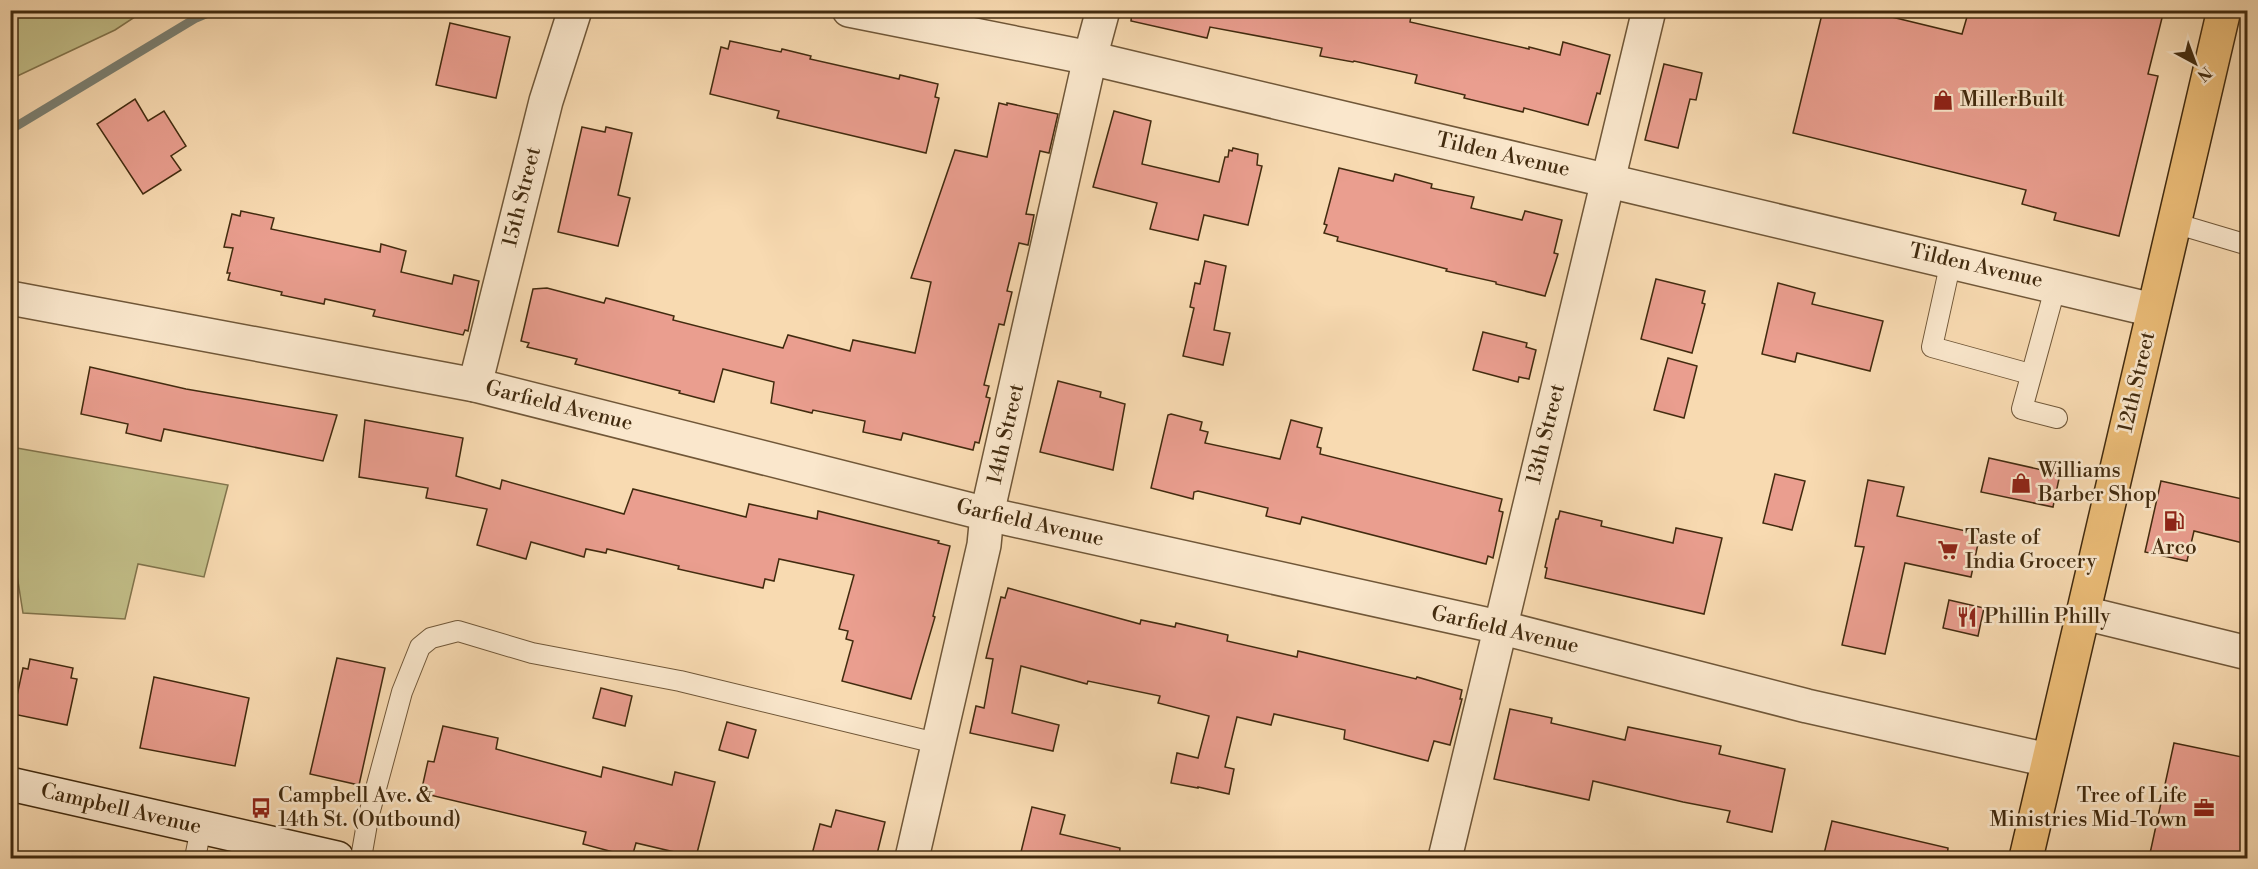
<svg xmlns="http://www.w3.org/2000/svg" width="2258" height="869" viewBox="0 0 2258 869" font-family="'Libre Bodoni',serif">
  <style>
    .green { fill: #c2be88; stroke: #82744c; stroke-width: 1.5 }
    .lines { fill: none; stroke-linecap: round; stroke-linejoin: round }
    .stream { stroke: #7b8073; stroke-width: 9 }
    .building { fill: #ea9e8f; stroke: #422b0f; stroke-width: 1.5 }
    .service-casing { stroke: #705738; stroke-width: 22 }
    .minor-casing { stroke: #705738; stroke-width: 36 }
    .secondary-casing { stroke: #422b0f; stroke-width: 36 }
    .primary-casing { stroke: #422b0f; stroke-width: 36 }
    .service { stroke: #fae7cc; stroke-width: 20 }
    .minor { stroke: #fae7cc; stroke-width: 33 }
    .secondary { stroke: #fae7cc; stroke-width: 33 }
    .primary { stroke: #ecbd78; stroke-width: 33 }
    .labels { text-anchor: middle; dominant-baseline: central; stroke-width: 5; stroke-linejoin: round; paint-order: stroke }
    .poi-label { font-size: 21px; fill: #422b0f; stroke: #fae7cc; text-anchor: start }
    .street-label { font-size: 21px; fill: #422b0f; stroke: #fae7cc }
  </style>
  <rect width="100%" height="100%" fill="#f8dab1"/>
  <filter id="stains"><feTurbulence type="fractalNoise" baseFrequency=".00333" numOctaves="4"/><feColorMatrix values="0 0 0 0 .2 0 0 0 0 .09 0 0 0 0 .02 0 0 0 .5 -.17"/></filter>
  <radialGradient id="worn" r=".72"><stop offset=".6" stop-color="#630" stop-opacity="0"/><stop offset="1" stop-color="#630" stop-opacity=".3"/></radialGradient>
  <g class="green">
    <path d="M10,11L11,10L144,11L115,30L11,79Z"/>
    <path d="M11,447L228,485L204,577L138,564L125,619L23,613L16,569L11,565Z"/>
  </g>
  <g class="lines">
    <path class="stream" d="M10,130L196,18L215,10"/>
  </g>
  <g class="building">
    <path d="M1132,10H1412L1410,22L1529,49V47L1560,55L1563,42L1610,55L1600,94L1597,93L1588,125L1524,108L1523,112L1464,98L1465,95L1415,83L1417,75L1354,61L1353,62L1320,56L1322,48L1210,27L1207,38L1131,21Z"/>
    <path d="M1823,10H1863L1962,34L1969,10H2164L2148,74L2158,76L2119,236L2054,220L2056,213L2022,204L2026,190L1793,133Z"/>
    <path d="M450,23L510,37L496,98L436,85Z"/>
    <path d="M730,41L781,52L782,49L811,56L810,59L899,79L900,75L938,84L935,97L939,98L926,153L777,118L779,111L710,94L721,47L728,49Z"/>
    <path d="M1664,64L1702,73L1696,100L1690,99L1678,148L1645,140Z"/>
    <path d="M135,99L148,121L164,111L186,146L171,156L181,170L143,194L97,124Z"/>
    <path d="M999,103L1007,105V103L1058,114L1049,153L1040,151L1026,214L1034,215L1028,245L1019,243L1007,291L1012,292L1004,325L999,324L984,385L989,386L986,397L990,398L979,443L975,442L973,450L903,433L901,440L863,432L865,421L813,410L812,413L771,403L774,382L723,369L714,402L679,393L680,391L575,364L577,359L527,347L529,343L521,341L533,289L547,288L604,303L606,298L674,316L673,320L783,348L788,335L850,351L853,340L915,353L931,282L911,278L955,150L987,157Z"/>
    <path d="M1114,111L1151,121L1142,164L1219,182L1225,157H1228L1229,150L1232,151L1233,148L1258,154L1257,165L1262,166L1248,225L1204,215L1198,240L1150,229L1157,203L1093,187Z"/>
    <path d="M582,127L605,132L606,127L632,133L618,195L630,198L618,246L558,232Z"/>
    <path d="M1339,168L1393,181L1395,174L1432,184L1431,188L1474,197L1471,208L1522,220L1525,211L1562,220L1554,253L1558,254L1545,296L1496,284V282L1446,271L1447,269L1337,241L1338,237L1324,233L1327,225L1324,224Z"/>
    <path d="M241,211L274,218L271,229L380,252L381,244L406,251L401,272L452,284L454,275L479,281L468,331L465,330L463,335L373,316L375,310L325,299L324,304L281,295L282,292L228,280L230,273H227L233,248L224,247L232,214L240,216Z"/>
    <path d="M1205,261L1226,266L1214,330L1230,333L1223,365L1183,356L1194,308L1190,307L1195,283L1200,284Z"/>
    <path d="M1656,279L1705,291L1702,303L1705,304L1692,353L1641,339Z"/>
    <path d="M1778,283L1815,293L1812,304L1883,321L1870,371L1797,353L1795,362L1762,354Z"/>
    <path d="M1483,332L1527,343L1526,347L1536,350L1529,379L1519,377L1518,382L1473,370Z"/>
    <path d="M1668,358L1697,366L1684,418L1654,410Z"/>
    <path d="M90,367L186,389L337,415L323,461L164,429L161,441L126,433L128,424L81,414Z"/>
    <path d="M1058,381L1101,392L1100,397L1125,404L1113,470L1040,452Z"/>
    <path d="M1171,414L1202,422L1200,430L1208,432L1205,443L1280,459L1291,420L1322,428L1317,447L1321,448L1320,454L1502,499L1499,511L1503,512L1493,558L1488,556L1486,564L1302,517L1300,524L1266,516L1268,508L1198,491L1194,492L1193,499L1151,488L1168,415Z"/>
    <path d="M365,420L463,438L456,476L500,489L502,480L624,514L633,489L746,517L749,504L817,519L818,511L939,541L938,543L950,546L933,616L935,617L911,699L842,681L853,641L846,639L848,631L839,629L854,575L779,559L774,581L765,579L763,588L678,569L679,566L607,549L606,553L586,549L584,557L531,542L526,559L477,545L487,509L426,498L428,488L359,477Z"/>
    <path d="M1989,458L2060,474L2053,507L1981,492Z"/>
    <path d="M1775,474L1805,481L1792,530L1763,523Z"/>
    <path d="M1868,480L1904,487L1897,516L1980,534L1971,577L1905,563L1885,654L1842,645L1864,547L1855,546Z"/>
    <path d="M2161,481L2247,500V544L2194,531L2187,561L2145,552Z"/>
    <path d="M1560,511L1602,521L1601,526L1673,543L1676,528L1722,538L1704,614L1545,578L1547,568L1545,567L1556,519H1558Z"/>
    <path d="M1008,588L1140,624L1141,620L1175,627L1176,623L1228,635L1227,641L1297,657L1298,651L1416,679L1417,677L1462,690L1460,699H1462L1450,745L1434,741L1428,761L1344,739L1345,730L1274,714L1271,725L1237,717L1225,767L1234,769L1229,794L1198,787V788L1171,783L1177,753L1198,758L1209,716L1158,703L1160,696L1088,681L1087,684L1021,666L1012,713L1059,725L1053,751L970,733L976,706L984,708L993,659L986,658L1001,597L1005,598Z"/>
    <path d="M1949,600L1984,608L1978,636L1943,628Z"/>
    <path d="M337,658L385,668L359,785L310,774Z"/>
    <path d="M30,659L73,668L71,678L77,679L67,725L13,714L23,668L28,669Z"/>
    <path d="M154,677L249,698L235,766L140,748Z"/>
    <path d="M601,688L632,696L625,726L593,718Z"/>
    <path d="M1510,709L1552,718L1551,723L1625,740L1628,727L1721,746L1719,754L1785,769L1772,832L1727,822L1730,811L1683,802L1593,781L1589,800L1494,779Z"/>
    <path d="M727,722L756,730L748,758L719,750Z"/>
    <path d="M443,726L498,738L496,749L601,777L603,767L672,785L675,772L715,782L696,857L636,843L632,857L583,844L586,832L430,795L431,790L422,788L428,761L434,762Z"/>
    <path d="M2174,743L2247,758V858H2149Z"/>
    <path d="M1032,807L1065,815L1060,834L1120,848L1119,858H1046L1021,852Z"/>
    <path d="M836,810L885,822L876,858H811L820,824L831,827Z"/>
    <path d="M1832,821L1948,848L1947,858H1823Z"/>
  </g>
  <g class="lines">
    <g class="service-casing">
      <g id="service">
        <path d="M2174,223L2248,245"/>
        <path d="M1951,261L1932,347L2030,374"/>
        <path d="M2056,285L2022,409L2057,418"/>
        <path d="M195,858L201,828"/>
        <path d="M361,858L368,818L402,692L420,647L431,638L458,631L532,653L680,681L940,744"/>
      </g>
    </g>
    <g class="minor-casing">
      <g id="minor">
        <path d="M849,10L1090,58L2153,310"/>
        <path d="M10,298L475,385L987,514L1499,627L1807,706L2048,760"/>
        <path d="M475,385L546,101L575,10"/>
        <path d="M2084,613L2248,653"/>
        <path d="M912,858L984,545L987,514L1090,58L1103,10"/>
        <path d="M1445,858L1649,10"/>
      </g>
    </g>
    <g class="secondary-casing">
      <path id="secondary" d="M10,784L337,858"/>
    </g>
    <g class="primary-casing">
      <path id="primary" d="M2026,858L2224,10"/>
    </g>
    <use href="#service" class="service"/>
    <use href="#minor" class="minor"/>
    <use href="#secondary" class="secondary"/>
    <use href="#primary" class="primary"/>
  </g>
  <defs>
    <g id="shop-bare" transform="scale(1.62)"><path d="M-5-2.5h2.3a2.7 3.5 0 0 1 5.4 0H5L5.5 6h-11ZM-1.5-2.5h3a1.5 2.3 0 0 0-3 0Z" fill="#8f2418" stroke="#fae7cc" stroke-width="2.5" paint-order="stroke"/></g>
    <g id="fuel-bare" transform="scale(1.62)"><path d="M-5.5-6h7V0h2V4h1.3V-2.5L3-4.5l.8-.8L6-3V5H2.5V1h-1V6h-7ZM-4.2-4.7v3.2H.2V-4.7Z" fill="#8f2418" stroke="#fae7cc" stroke-width="2.5" paint-order="stroke"/></g>
    <g id="supermarket-bare" transform="scale(1.62)"><path d="M-6-5.5h2.5l.6 2H6L4.5 2H-2.5L-4.4-4H-6ZM-1.5 3.2a1.3 1.3 0 1 0 .1 0ZM3 3.2a1.3 1.3 0 1 0 .1 0Z" fill="#8f2418" stroke="#fae7cc" stroke-width="2.5" paint-order="stroke"/></g>
    <g id="restaurant-bare" transform="scale(1.62)"><path d="M-5-6h1v4h1v-4h1v4h1v-4h1v5L-1.5 .5V6h-2V.5L-5-1ZM5-6V6H3V1.5H1.5Q1.5-4 5-6Z" fill="#8f2418" stroke="#fae7cc" stroke-width="2.5" paint-order="stroke"/></g>
    <g id="bus-bare" transform="scale(1.62)"><path d="M-5-6H5V4H4V6H2V4H-2V6H-4V4H-5ZM-3.5-4V0h7V-4ZM-3.5 1.2v1.5H-2V1.2ZM2 1.2v1.5H3.5V1.2Z" fill="#8f2418" stroke="#fae7cc" stroke-width="2.5" paint-order="stroke"/></g>
    <g id="office-bare" transform="scale(1.62)"><path d="M-6-3h4V-5.5h4V-3h4V5H-6ZM-1-4.5V-3h2v-1.5ZM-6 0V1H6V0Z" fill="#8f2418" stroke="#fae7cc" stroke-width="2.5" paint-order="stroke"/></g>
  </defs>
  <g fill-rule="evenodd">
    <use href="#shop-bare" x="1943" y="100"/>
    <use href="#shop-bare" x="2021" y="483"/>
    <use href="#fuel-bare" x="2174" y="521"/>
    <use href="#supermarket-bare" x="1948" y="550"/>
    <use href="#restaurant-bare" x="1967" y="617"/>
    <use href="#bus-bare" x="261" y="808"/>
    <use href="#office-bare" x="2204" y="808"/>
  </g>
  <g class="labels">
    <g class="poi-label">
      <text x="1960" y="100">MillerBuilt</text>
      <text x="2038" y="471">Williams<tspan x="2038" dy="24">Barber Shop</tspan></text>
      <text x="1965" y="538">Taste of<tspan x="1965" dy="24">India Grocery</tspan></text>
      <text x="2174" y="548" text-anchor="middle">Arco</text>
      <text x="1984" y="617">Phillin Philly</text>
      <text x="278" y="796">Campbell Ave. &amp;<tspan x="278" dy="24">14th St. (Outbound)</tspan></text>
      <text x="2187" y="796" text-anchor="end">Tree of Life<tspan x="2187" dy="24">Ministries Mid-Town</tspan></text>
    </g>
    <g class="street-label">
      <text transform="translate(1503 155) rotate(13)">Tilden Avenue</text>
      <text transform="translate(522 197) rotate(-76)">15th Street</text>
      <text transform="translate(1976 266) rotate(13)">Tilden Avenue</text>
      <text transform="translate(2137 382) rotate(-77)">12th Street</text>
      <text transform="translate(559 406) rotate(14)">Garfield Avenue</text>
      <text transform="translate(1006 434) rotate(-77)">14th Street</text>
      <text transform="translate(1546 434) rotate(-76)">13th Street</text>
      <text transform="translate(1030 523) rotate(13)">Garfield Avenue</text>
      <text transform="translate(1505 630) rotate(13)">Garfield Avenue</text>
      <text transform="translate(121 809) rotate(13)">Campbell Avenue</text>
    </g>
  </g>
  <rect width="2258" height="869" fill="none" stroke="#f8dab1" stroke-width="36"/>
  <rect x="12" y="12" width="2234" height="845" fill="none" stroke="#422b0f" stroke-width="3"/>
  <rect x="18" y="18" width="2222" height="833" fill="none" stroke="#422b0f" stroke-width="1.5"/>
  <g transform="translate(2195 63) rotate(139)" stroke="#fae7cc" stroke-width="4.5" paint-order="stroke">
  <path d="M0-4.5L10 22L0 15L-10 22Z" fill="#422b0f"/>
  <text y="-9" font-size="16" font-weight="bold" text-anchor="middle" fill="#422b0f">N</text>
  </g>
  <rect width="100%" height="100%" filter="url(#stains)"/>
  <rect width="100%" height="100%" fill="url(#worn)"/>
</svg>
